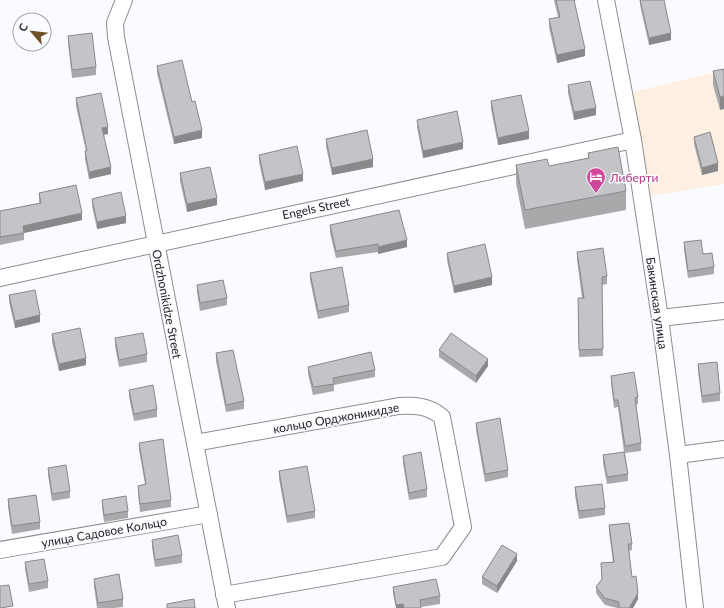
<svg xmlns="http://www.w3.org/2000/svg" width="724" height="608" viewBox="0 0 724 608" font-family="Lato,sans-serif">
  <style>
    .industrial { fill: #fdefe1 }
    .lines { fill: none; stroke-linecap: round; stroke-linejoin: round }
    .street-casing { stroke: #8c8d91; stroke-width: 18 }
    .street { stroke: #fff; stroke-width: 16 }
    .wall { fill: #a7a9ab }
    .shaded-wall { fill: #88898b }
    .building { fill: #c2c4c7; stroke: #88898b }
    .labels { text-anchor: middle; dominant-baseline: central; stroke-width: 3; stroke-linejoin: round; paint-order: stroke }
    .hotel-label { font-size: 12px; fill: #b23c85; stroke: #fafbff; text-anchor: start }
    .street-label { font-size: 12px; fill: #232425; stroke: #fafbff }
  </style>
  <rect width="100%" height="100%" fill="#fafbff"/>
  <path class="industrial" d="M724,70V184L649,196L633,92Z"/>
  <g class="lines">
    <g class="street-casing">
      <g id="street">
        <path d="M124,0L115,23L116,37L227,608"/>
        <path d="M606,0L633,140L660,318L678,455L695,608"/>
        <path d="M0,278L633,140"/>
        <path d="M660,318L724,311"/>
        <path d="M195,443L399,406C416,405 429,406 442,417L463,527L442,557L224,595"/>
        <path d="M678,455L724,449"/>
        <path d="M0,550L209,514"/>
      </g>
    </g>
    <use href="#street" class="street"/>
  </g>
  <g class="wall">
    <path d="M554,0H577L574,1L585,56L557,63L549,27V19L558,17Z"/>
    <path d="M640,0H664L671,40L649,45L640,5Z"/>
    <path d="M68,36L96,67V75L72,78L68,43Z"/>
    <path d="M157,66L192,102L202,138L174,144L157,73Z"/>
    <path d="M724,69L720,110L713,85V71Z"/>
    <path d="M568,85L596,115L574,120L568,93Z"/>
    <path d="M76,98L108,134L103,135L111,174L89,179L85,159V151H86L76,106Z"/>
    <path d="M491,101L529,139L498,145L491,109Z"/>
    <path d="M417,120L463,149L423,158L417,127Z"/>
    <path d="M694,137L718,171L702,175L694,144Z"/>
    <path d="M326,139L373,167L332,175L326,146Z"/>
    <path d="M588,153L626,191V210L525,229L516,183V165L549,166L588,159Z"/>
    <path d="M259,155L303,181L265,190L259,162Z"/>
    <path d="M180,173L217,205L187,212L180,181Z"/>
    <path d="M39,193L82,220L24,233V240L0,245V211L39,203Z"/>
    <path d="M92,199L126,223L97,229L92,206Z"/>
    <path d="M330,225L407,247L378,254V252L336,258L330,233Z"/>
    <path d="M684,242L703,254L714,267V274L688,278L684,250Z"/>
    <path d="M577,252L607,276V284L602,285L603,356L579,357L578,298H582L577,260Z"/>
    <path d="M447,253L492,285L454,293L447,260Z"/>
    <path d="M310,273L349,305V312L318,319L310,280Z"/>
    <path d="M197,285L227,298V305L200,311L197,292Z"/>
    <path d="M9,295L40,322L15,328L9,302Z"/>
    <path d="M52,334L86,365L59,371L52,342Z"/>
    <path d="M115,338L147,354V362L119,367L115,346Z"/>
    <path d="M439,350L488,366L476,383L439,357Z"/>
    <path d="M216,353L244,401V409L226,412L216,361Z"/>
    <path d="M698,364L720,393V401L702,403L698,371Z"/>
    <path d="M308,367L375,370V377L334,385V391L313,395L308,374Z"/>
    <path d="M611,376L638,397V404L636,405L641,443V451L625,453L628,474V481L607,484L603,463V455L624,452L618,407L614,408L611,383Z"/>
    <path d="M129,390L157,409V417L134,421L129,397Z"/>
    <path d="M476,423L508,470V477L485,482L476,430Z"/>
    <path d="M139,443L171,500V507L140,512L138,493V486L145,484L139,450Z"/>
    <path d="M403,456L427,489V497L409,500L403,463Z"/>
    <path d="M48,468L70,491V498L52,501L48,475Z"/>
    <path d="M279,471L315,511V518L287,523L279,479Z"/>
    <path d="M575,487L605,508V515L579,519L575,495Z"/>
    <path d="M8,499L40,522V529L12,534L8,507Z"/>
    <path d="M102,500L128,511V518L104,522L102,507Z"/>
    <path d="M609,525L632,544V550L629,551L632,577L638,599L633,608H617L605,605L596,593V587L602,580L601,563L613,562L609,532Z"/>
    <path d="M152,540L182,555V563L155,567L152,547Z"/>
    <path d="M517,561L497,593L482,584V577Z"/>
    <path d="M25,562L48,581V588L29,592L25,569Z"/>
    <path d="M94,579L123,599V607L114,608H97L94,586Z"/>
    <path d="M393,587L440,596V604L421,607V608H396L393,594Z"/>
  </g>
  <g class="shaded-wall">
    <path d="M671,33V40L649,45V38Z"/>
    <path d="M585,49V56L557,63V55Z"/>
    <path d="M724,96V109L720,110V97Z"/>
    <path d="M596,108V115L574,120V112Z"/>
    <path d="M108,127V134L102,135V128Z"/>
    <path d="M202,130V138L174,144V137Z"/>
    <path d="M529,131V139L498,145V138Z"/>
    <path d="M463,142V149L423,158V151Z"/>
    <path d="M373,159V167L332,175V168Z"/>
    <path d="M718,163V171L702,175V168Z"/>
    <path d="M111,167V174L89,179V172Z"/>
    <path d="M303,174V181L265,190V182Z"/>
    <path d="M217,198V205L187,212V204Z"/>
    <path d="M82,213V220L24,233L23,226Z"/>
    <path d="M126,216V223L97,229V222Z"/>
    <path d="M407,240V247L378,254V247Z"/>
    <path d="M492,277V285L454,293V286Z"/>
    <path d="M40,315V322L15,328V321Z"/>
    <path d="M86,358V365L59,371V364Z"/>
    <path d="M488,359V366L476,383V376Z"/>
    <path d="M517,554V561L497,593V586Z"/>
    <path d="M638,593V599L633,608H629Z"/>
    <path d="M403,604V608H396V605Z"/>
  </g>
  <g class="building">
    <path d="M556,0H574L585,49L557,55L549,19L560,17Z"/>
    <path d="M640,0H664L671,33L649,38Z"/>
    <path d="M92,33L96,67L72,70L68,36Z"/>
    <path d="M182,60L192,102L195,101L202,130L174,137L157,66Z"/>
    <path d="M724,69V96L720,97L713,71Z"/>
    <path d="M590,81L596,108L574,112L568,85Z"/>
    <path d="M101,93L108,127L102,128L111,167L89,172L85,151H87L76,98Z"/>
    <path d="M521,95L529,131L498,138L491,101Z"/>
    <path d="M457,111L463,142L423,151L417,120Z"/>
    <path d="M367,130L373,159L332,168L326,139Z"/>
    <path d="M710,132L718,163L702,168L694,137Z"/>
    <path d="M297,146L303,174L265,182L259,155Z"/>
    <path d="M618,147L626,191L525,210L516,165L547,159L549,166L589,158L588,153Z"/>
    <path d="M210,167L217,198L187,204L180,173Z"/>
    <path d="M76,185L82,213L23,226L24,233L0,237V211L41,203L39,193Z"/>
    <path d="M121,192L126,216L97,222L92,199Z"/>
    <path d="M399,210L407,240L378,247V244L336,251L330,225Z"/>
    <path d="M701,240L703,254L712,253L714,267L688,271L684,242Z"/>
    <path d="M485,244L492,277L454,286L447,253Z"/>
    <path d="M603,248L607,276L602,277L603,349L579,350L578,298H584L577,252Z"/>
    <path d="M342,267L349,305L318,311L310,273Z"/>
    <path d="M223,280L227,298L200,303L197,285Z"/>
    <path d="M35,290L40,315L15,321L9,295Z"/>
    <path d="M80,328L86,358L59,364L52,334Z"/>
    <path d="M143,333L147,354L119,360L115,338Z"/>
    <path d="M451,333L488,359L476,376L439,350Z"/>
    <path d="M233,350L244,401L226,405L216,353Z"/>
    <path d="M371,352L375,370L333,378L334,384L313,387L308,367Z"/>
    <path d="M717,362L720,393L702,396L698,364Z"/>
    <path d="M634,372L638,397L635,398L641,443L625,446L618,400H614L611,376Z"/>
    <path d="M153,385L157,409L134,414L129,390Z"/>
    <path d="M500,418L508,470L485,474L476,423Z"/>
    <path d="M163,439L171,500L140,504L138,486L146,484L139,443Z"/>
    <path d="M421,452L427,489L409,493L403,456Z"/>
    <path d="M624,452L628,474L607,477L603,455Z"/>
    <path d="M66,465L70,491L52,494L48,468Z"/>
    <path d="M307,466L315,511L287,516L279,471Z"/>
    <path d="M602,484L605,508L579,511L575,487Z"/>
    <path d="M36,495L40,522L12,526L8,499Z"/>
    <path d="M126,496L128,511L104,515L102,500Z"/>
    <path d="M629,523L632,544H628L632,577L636,576L638,593L629,608H619V602L605,598L596,587L602,579L601,563L614,562L609,525Z"/>
    <path d="M178,535L182,555L155,560L152,540Z"/>
    <path d="M502,545L517,554L497,586L482,577Z"/>
    <path d="M44,559L48,581L29,584L25,562Z"/>
    <path d="M119,574L123,599L98,603L94,579Z"/>
    <path d="M436,579L440,596L420,600L421,608H404L403,604L396,605L393,587Z"/>
    <path d="M9,585L13,606L0,608V586Z"/>
    <path d="M194,599L195,608H167V604Z"/>
  </g>
  <defs>
    <g id="hotel-pin" transform="scale(1)"><path d="M0 17L-7.5 6A9.5 9.5 0 1 1 7.5 6Z" fill="#d1479c" stroke="#fafbff"/><path d="M-6-4.5h1.5V1H6V5H4.5V3h-9V5H-6ZM-4 0a1.8 1.8 0 1 1 3.6 0ZM.5 0V-2.5h3Q6-2.5 6 0Z" fill="#fff"/></g>
  </defs>
  <g fill-rule="evenodd">
    <use href="#hotel-pin" x="596" y="177"/>
  </g>
  <g class="labels">
    <g class="hotel-label">
      <text x="610" y="177">Либерти</text>
    </g>
    <g class="street-label">
      <text transform="translate(316 208) rotate(-12)">Engels Street</text>
      <text transform="translate(657 303) rotate(82)">Бакинская улица</text>
      <text transform="translate(167 304) rotate(79)">Ordzhonikidze Street</text>
      <text transform="translate(336 418) rotate(-10)">кольцо Орджоникидзе</text>
      <text transform="translate(104 532) rotate(-10)">улица Садовое Кольцо</text>
    </g>
  </g>
  <g transform="translate(32 32) rotate(298)"><circle r="19" fill="#fafbff" stroke="#a4a5a8"/>
  <path d="M0-3L7 15L0 10L-7 15Z" fill="#715027"/>
  <text y="-6" font-size="11" font-weight="bold" text-anchor="middle" fill="#232425">С</text>
  </g>
</svg>
